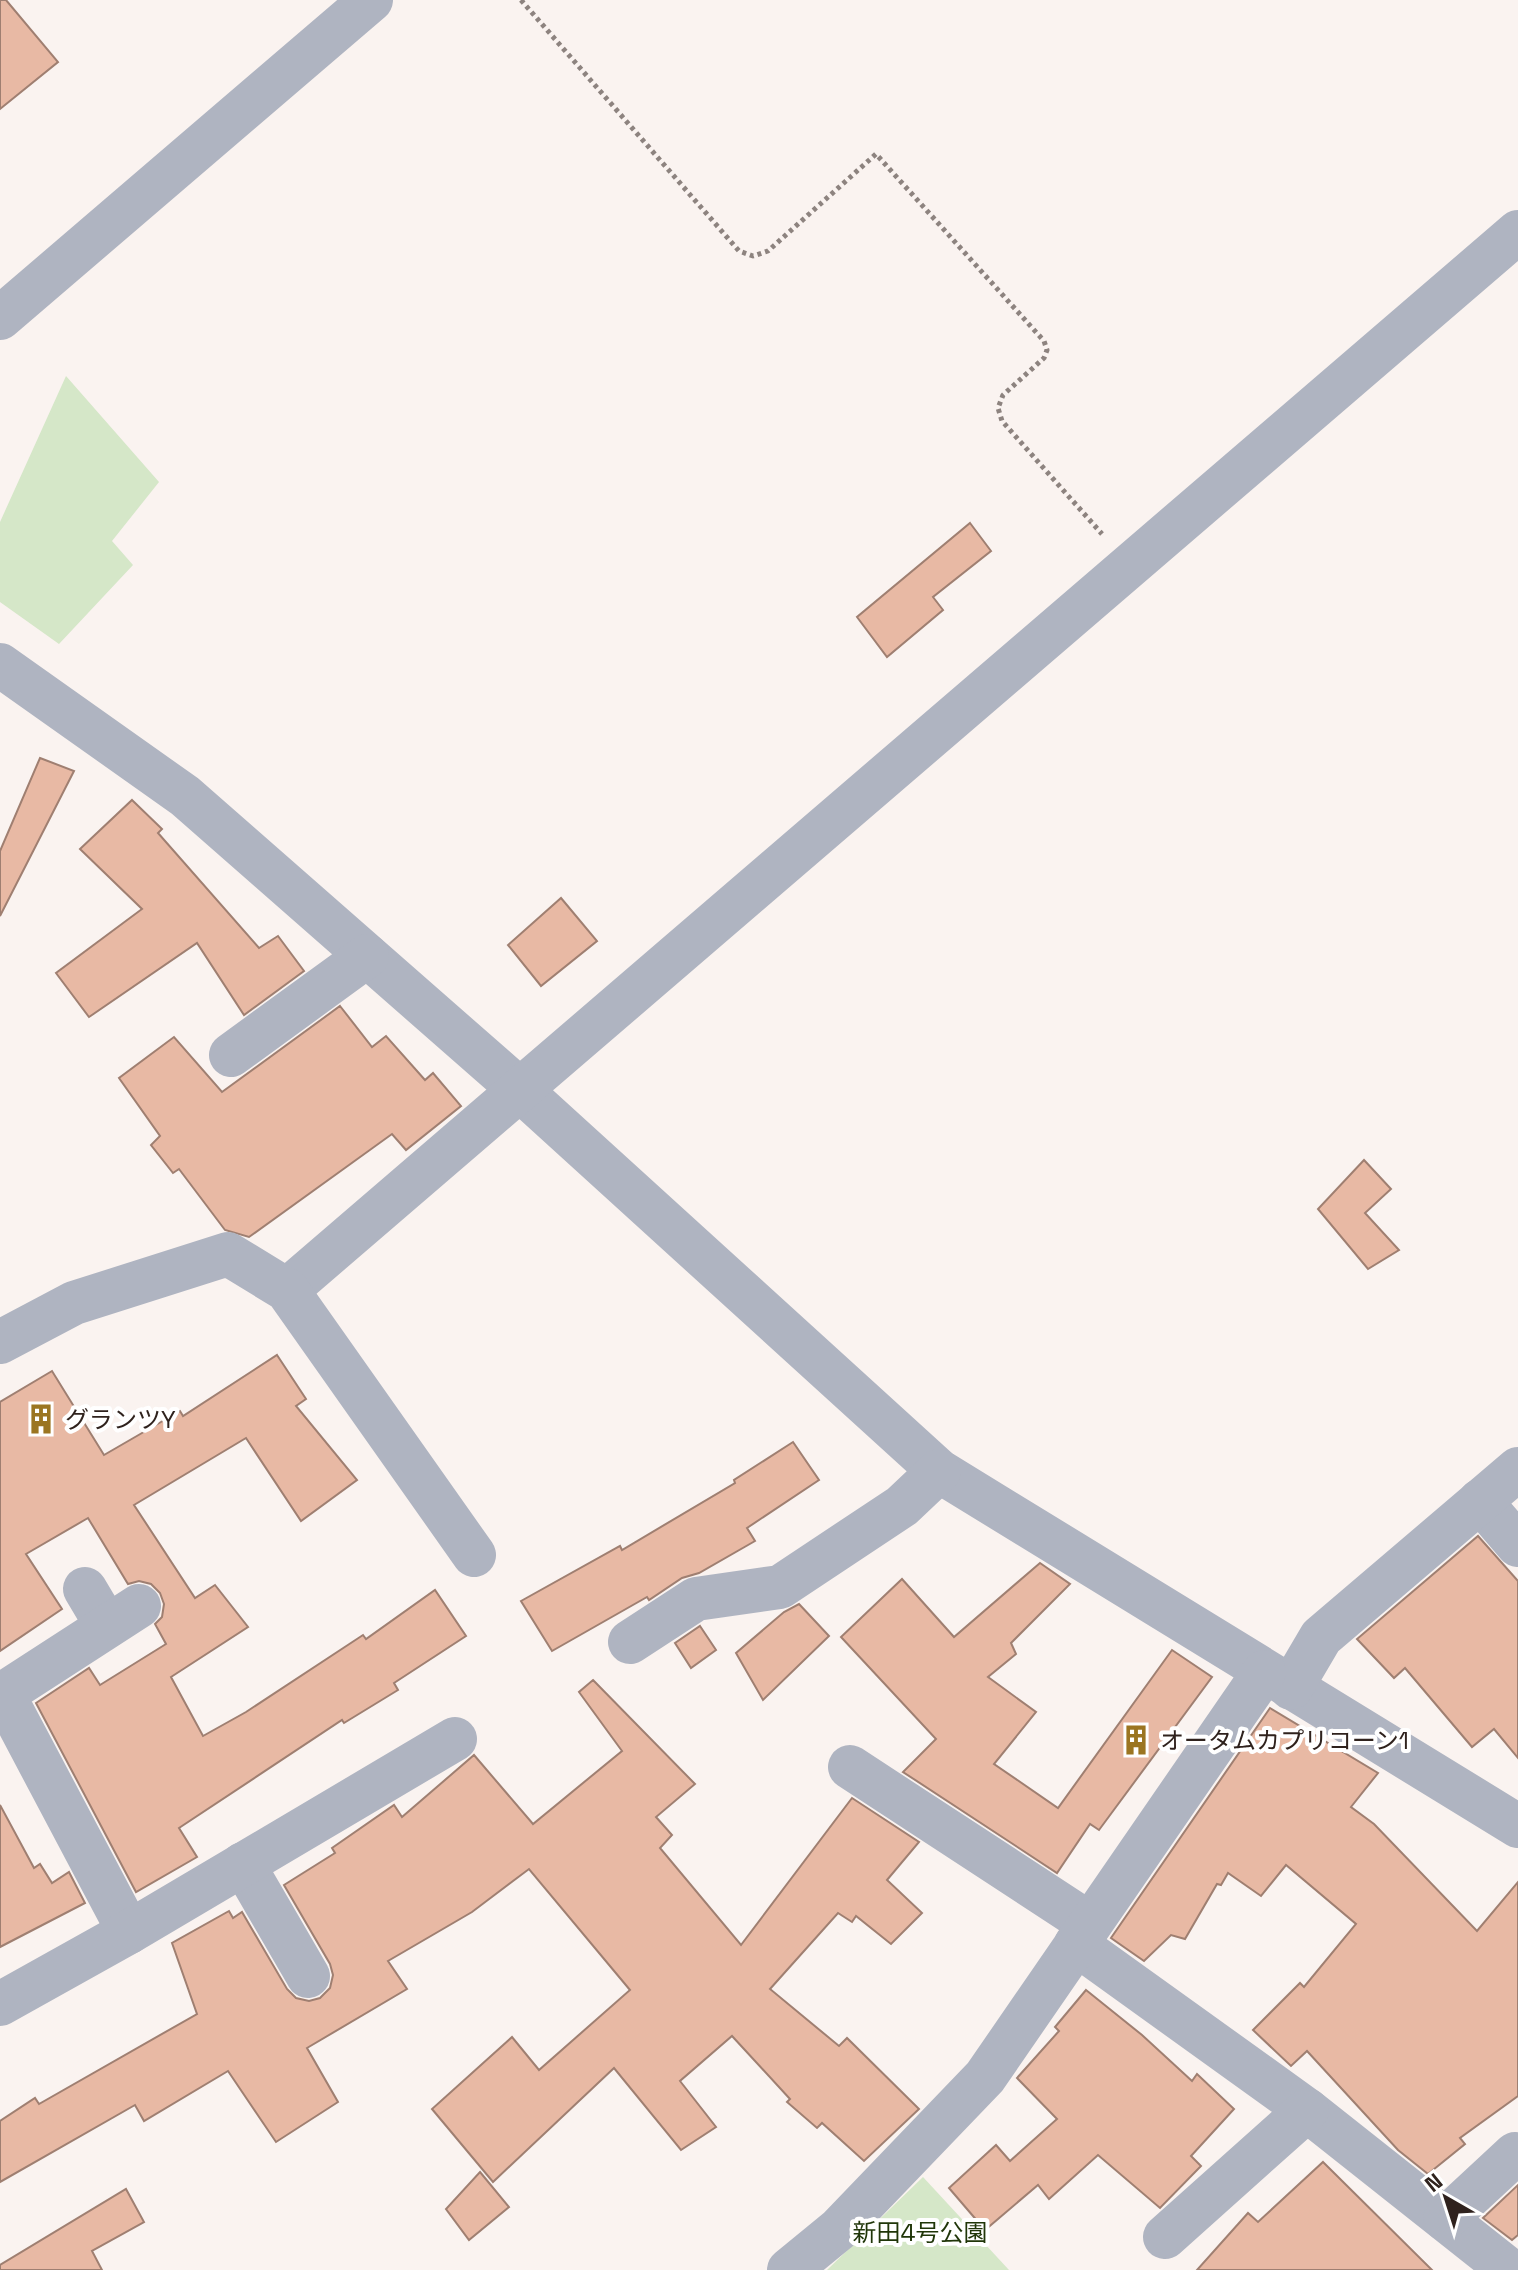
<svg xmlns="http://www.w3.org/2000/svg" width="1518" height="2270" viewBox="0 0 1518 2270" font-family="'Space Grotesk','Noto Sans JP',sans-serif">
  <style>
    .green { fill: #d5e7c8 }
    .building { fill: #e8b9a4; stroke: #9f7f71; stroke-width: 2 }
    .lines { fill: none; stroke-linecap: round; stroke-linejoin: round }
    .path { stroke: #8d837f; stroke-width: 5; stroke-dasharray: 4 4; stroke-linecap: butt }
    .minor { stroke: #afb4c1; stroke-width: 44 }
    .labels { text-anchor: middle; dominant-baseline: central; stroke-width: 8; stroke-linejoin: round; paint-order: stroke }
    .poi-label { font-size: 24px; fill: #2f221d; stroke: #fff; text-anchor: start }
    .park-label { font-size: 24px; fill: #203609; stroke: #fff }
  </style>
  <rect width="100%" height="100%" fill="#faf3f0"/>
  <g class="green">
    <path d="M66,376L159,482L112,541L133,565L59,644L0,602V522Z"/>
    <path d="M923,2177L1009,2270H827Z"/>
  </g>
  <g class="building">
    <path d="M0,0H6L58,62L0,109Z"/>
    <path d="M970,523L991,551L933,597L943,610L887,657L857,617Z"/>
    <path d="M40,758L74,771L0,916V851Z"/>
    <path d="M132,800L162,829L158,833L259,948L278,936L304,971L244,1015L197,943L89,1017L56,973L142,909L80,849Z"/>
    <path d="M561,898L597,941L541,986L508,945Z"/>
    <path d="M340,1006L372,1047L386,1036L425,1080L433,1073L461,1106L406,1150L392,1134L249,1237L225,1230L179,1169L173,1173L151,1145L160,1136L119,1078L174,1037L222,1092Z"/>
    <path d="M1364,1160L1391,1189L1365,1213L1399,1250L1368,1269L1318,1209Z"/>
    <path d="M277,1355L306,1399L296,1406L357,1480L301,1521L246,1438L134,1505L195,1598L215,1585L248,1627L171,1677L203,1736L246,1712L363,1635L366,1639L435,1590L466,1636L394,1683L398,1690L344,1723L342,1720L179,1828L197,1857L136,1892L36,1703L89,1668L100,1685L166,1644L155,1624L162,1617L164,1604L160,1593L151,1584L139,1581L128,1584L88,1518L26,1554L62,1609L0,1651V1402L52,1371L104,1455L180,1411L183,1416Z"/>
    <path d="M793,1442L819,1480L747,1528L755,1541L699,1573L682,1578L649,1600L647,1597L552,1651L521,1601L620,1546L622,1550L735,1483L734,1480Z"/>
    <path d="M1478,1536L1518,1581V1758L1494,1729L1472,1747L1405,1668L1394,1678L1357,1639Z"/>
    <path d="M1040,1563L1070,1584L1011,1643L1016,1654L988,1677L1036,1712L994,1764L1058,1808L1172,1650L1212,1677L1099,1830L1090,1824L1057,1873L903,1772L936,1739L841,1637L902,1579L954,1637Z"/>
    <path d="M799,1604L829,1636L763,1700L736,1653L784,1612Z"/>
    <path d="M700,1626L716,1650L691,1668L675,1643Z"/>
    <path d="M593,1680L695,1784L656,1817L672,1835L660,1848L741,1945L852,1798L919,1842L887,1880L922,1913L891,1944L856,1916L852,1922L838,1913L770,1989L839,2046L847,2038L919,2109L864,2161L822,2123L817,2128L787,2102L790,2099L732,2036L680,2081L716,2127L681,2150L614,2068L493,2182L432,2109L512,2037L539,2070L630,1990L529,1869L472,1912L388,1961L407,1989L307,2048L338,2102L276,2142L228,2071L144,2121L135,2105L0,2182V2121L35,2098L39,2104L197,2014L172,1943L229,1911L233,1918L242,1912L287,1989L296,1998L309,2001L320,1998L330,1988L333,1975L330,1964L284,1885L335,1853L332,1848L394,1805L402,1817L474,1755L533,1824L622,1751L579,1692Z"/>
    <path d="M1270,1708L1378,1773L1351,1807L1374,1824L1477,1931L1518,1882V2096L1460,2138L1465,2144L1428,2174L1398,2150L1307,2051L1291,2066L1253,2030L1300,1983L1304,1987L1356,1924L1286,1865L1261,1896L1228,1873L1221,1885L1217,1884L1185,1939L1171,1935L1144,1961L1111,1938Z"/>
    <path d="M0,1805L34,1868L40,1864L52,1883L69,1872L85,1903L0,1947Z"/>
    <path d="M1086,1990L1142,2035L1192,2081L1197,2074L1234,2109L1191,2156L1201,2166L1160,2208L1098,2155L1049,2199L1038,2185L985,2230L949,2188L996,2145L1010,2161L1057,2119L1017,2078L1059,2031L1055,2027Z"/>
    <path d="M1323,2162L1432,2270H1197L1248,2213L1258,2222Z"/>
    <path d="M480,2172L509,2207L469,2240L446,2209Z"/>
    <path d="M1518,2185V2235L1512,2240L1483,2218Z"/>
    <path d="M126,2189L144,2222L92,2251L102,2270H0V2265Z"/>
  </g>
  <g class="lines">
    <path class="path" d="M521,0L739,251L753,256L768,251L876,154L1044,341L1047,350L1044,358L1003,395L998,408L1002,421L1102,534"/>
    <g class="minor">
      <path d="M0,318L371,0"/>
      <path d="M0,665L185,796L519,1089L939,1471L1518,1826"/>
      <path d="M231,1055L367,956"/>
      <path d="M287,1290L1518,232"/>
      <path d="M0,1342L74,1303L228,1254L287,1290L474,1555"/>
      <path d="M1480,1501L1518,1545"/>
      <path d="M85,1589L107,1626"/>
      <path d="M630,1642L696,1599L780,1587L902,1506L939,1471"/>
      <path d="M1291,1688L1321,1637L1518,1469"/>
      <path d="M850,1767L1090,1924"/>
      <path d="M243,1864L308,1976"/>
      <path d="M129,1932L3,1694L139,1606"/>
      <path d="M1076,1944L1307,2110L1509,2270"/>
      <path d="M0,2004L129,1932L455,1739"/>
      <path d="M1445,2219L1515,2154"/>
      <path d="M1165,2237L1307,2110"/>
      <path d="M789,2270L839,2229L985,2077L1264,1672"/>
    </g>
  </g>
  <defs>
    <g id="building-bare" transform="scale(2.4)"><path d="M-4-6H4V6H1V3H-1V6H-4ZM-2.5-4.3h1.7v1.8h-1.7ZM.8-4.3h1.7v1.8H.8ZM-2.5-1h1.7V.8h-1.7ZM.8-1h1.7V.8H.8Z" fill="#9b7521" stroke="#fff" stroke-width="2.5" paint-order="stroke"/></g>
  </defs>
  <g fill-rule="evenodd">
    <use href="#building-bare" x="41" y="1419"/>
    <use href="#building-bare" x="1136" y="1740"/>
  </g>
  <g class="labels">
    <g class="poi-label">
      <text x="65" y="1419">グランツY</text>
      <text x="1160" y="1740">オータムカプリコーン1</text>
    </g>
    <g class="park-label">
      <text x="920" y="2232">新田4号公園</text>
    </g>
  </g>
  <g transform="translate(1446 2198) rotate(321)" stroke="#ffffff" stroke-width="6" paint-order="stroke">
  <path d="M0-6L14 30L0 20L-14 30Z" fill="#2f221d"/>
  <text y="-12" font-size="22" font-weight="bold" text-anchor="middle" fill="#2f221d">N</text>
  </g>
</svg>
